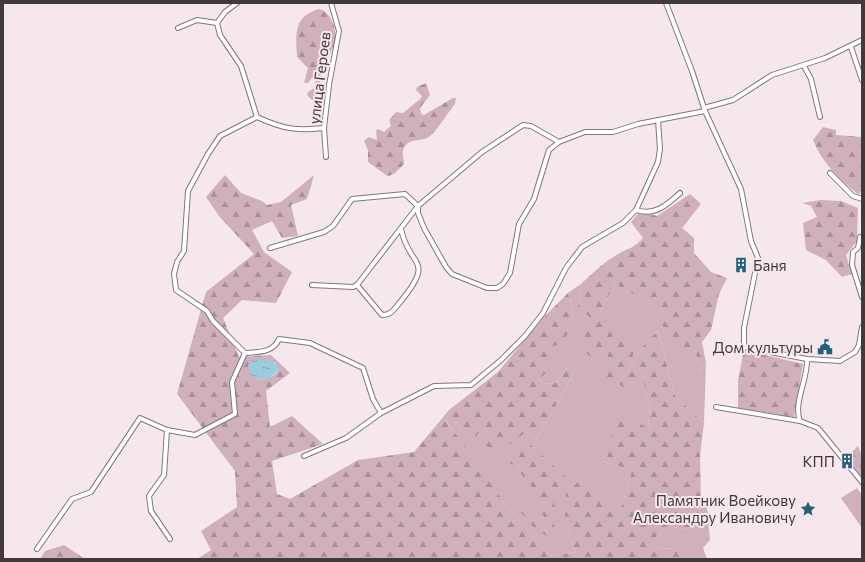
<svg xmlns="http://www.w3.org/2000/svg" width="865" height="562" viewBox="0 0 865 562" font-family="Commissioner,sans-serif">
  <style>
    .grass { fill: #cfb0bc }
    .forest { fill: url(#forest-firs); fill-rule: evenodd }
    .water { fill: url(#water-ripples) }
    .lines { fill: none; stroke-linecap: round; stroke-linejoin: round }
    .minor-casing { stroke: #83767b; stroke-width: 6 }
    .minor { stroke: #fff; stroke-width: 4 }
    .labels { text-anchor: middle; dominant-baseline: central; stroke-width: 4; stroke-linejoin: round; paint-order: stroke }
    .street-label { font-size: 15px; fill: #403a3c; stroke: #f6e7ec }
    .poi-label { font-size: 15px; fill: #403a3c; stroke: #f6e7ec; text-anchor: end }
  </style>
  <defs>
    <pattern id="forest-firs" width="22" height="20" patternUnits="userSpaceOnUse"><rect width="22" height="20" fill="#cfb0bc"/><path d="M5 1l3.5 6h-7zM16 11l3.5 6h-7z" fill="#a9909a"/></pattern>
    <pattern id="water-ripples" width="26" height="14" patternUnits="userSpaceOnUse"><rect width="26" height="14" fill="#9ccbde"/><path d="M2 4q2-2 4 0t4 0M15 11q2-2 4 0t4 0" fill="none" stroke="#81a6b5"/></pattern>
  </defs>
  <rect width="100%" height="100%" fill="#f6e7ec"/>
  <g class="grass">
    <path d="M581,284L578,306L600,312L615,284L664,311L663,330L695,350L700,370L706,363L704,423L675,396L658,331L646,342L619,384L641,373L650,405L648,428L602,461L632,470L619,517L579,481L565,524L576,552L549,556L503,501L445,419L457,423L463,432L482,427L526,432L537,439L575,371L566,368L556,383L543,384L539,379L542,349L574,320L569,292Z"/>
    <path d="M857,488L862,495V528L841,498Z"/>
    <path d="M686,496L707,505L710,540L703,548L707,559H682L676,549L656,548V538L667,526L690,530L692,512L699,514L700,509L688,503Z"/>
  </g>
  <g class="forest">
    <path d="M319,9C324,10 328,14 331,19C342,39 329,53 322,71C319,79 320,91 320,100H312L307,95L308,92L316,87L315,78H312L308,83H304L308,68L297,57C296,33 293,17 319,9Z"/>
    <path d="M426,83L430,95L420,108L421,114L424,115L453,98H456L455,104C449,111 436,132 430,136C422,143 407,136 403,151C402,156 404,159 404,164L395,173L389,176L386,175L368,162V150L364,141L369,137L377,140L376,131L378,129L384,132L391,126L389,120L396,112L403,113L420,99L422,96L416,90L417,87Z"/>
    <path d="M823,127L836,130V135L862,137V188L859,195C839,179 823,164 813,140Z"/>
    <path d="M225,175L241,193L262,201L267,205L281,202L314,175L307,199L291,205L298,236L282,238L272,221L252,230L264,252L292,272L276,303L242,300L223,318L239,357L271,355L290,373L266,391L270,427L292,416L323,444L272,461L277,494L290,499L358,460L414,452L449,410L498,372L541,320L569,292L574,320L563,343L542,349L552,361L545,374L539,379L543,384L556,383L566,368L575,371L537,439L526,432L499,452L484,445L482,427L476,437L463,432L457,423L445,420L476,460L503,501L549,556L576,552L565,524L566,493L579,481L619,516L632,470L602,461L621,413L648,428L650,405L641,374L633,391L626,390L619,384L646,342L658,331L675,396L704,423L700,455L701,502L686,496L688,503L700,509L699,515L692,512L690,530L667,526L656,538V548L676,549L682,559H197L211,550L201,531L237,507L235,471L177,394L206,292L254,254L219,216L206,197ZM274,362L279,369C272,379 267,380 256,379Z"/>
    <path d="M690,194L701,204L682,228L694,238V253L711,272L727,278L719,294L711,330L702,342L706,363L700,370L695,350L675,345L663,330V311L615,284L600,312L618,327L597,361L579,348L593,320L578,306L581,284C593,273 605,261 620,253C631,247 634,248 643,238L631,222L640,211L657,216Z"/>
    <path d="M821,200L841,201L858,208L857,241L846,255L852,274L842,277L826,260L806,250L803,223L817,217L811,206L802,203Z"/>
    <path d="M623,331L637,345L631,360L614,380L600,375L610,350Z"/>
    <path d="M744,350L803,364L794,417L738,408V380Z"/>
    <path d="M531,445L567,478L554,495C556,505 552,514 554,524C554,531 559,533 558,542L536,530L506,495V486L538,521L545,518L538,508L535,492L516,467L507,461L508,451L516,452Z"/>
    <path d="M858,446L862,456V477L851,463L853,451Z"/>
    <path d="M64,545L85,559H40L45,551Z"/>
  </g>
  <path class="water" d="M257,359C266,359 275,360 279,369L269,379H256L251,376L248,365L251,361Z"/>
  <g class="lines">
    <g class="minor-casing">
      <g id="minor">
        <path d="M237,3L225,12L217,23L220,35L241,66L257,117"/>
        <path d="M666,3L692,71L705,111L741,189L751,241L758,258L744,328V347L807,359L840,361L855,352L859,345L862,327"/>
        <path d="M178,28L197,20L217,23"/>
        <path d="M851,47L862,80"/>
        <path d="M804,66L811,79L820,117"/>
        <path d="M704,108L733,100L772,75L825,58L862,40"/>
        <path d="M559,142L531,126L523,125L482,152L418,206V213L424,228L446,267L452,274L487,288H497L503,284L510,273L519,224L534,199L549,150L559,142L585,132H613L638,124L705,111"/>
        <path d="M326,157L324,128L329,85L339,31L331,3"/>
        <path d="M830,173L853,196L862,199"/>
        <path d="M636,210C655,216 667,205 680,193"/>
        <path d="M860,237L858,248L853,252L852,265L862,297"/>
        <path d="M270,248L324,232L333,226L352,199L405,194L418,206L357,285L353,287L312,285"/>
        <path d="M357,285L382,315C392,315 395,308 401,301C436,258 409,268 401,229"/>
        <path d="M245,353C258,352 273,353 279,339L310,343L363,368L373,399L381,413L434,386L471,385L501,360L525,336L543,313L566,268L582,247L623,223L636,210L658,162L660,149L658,120"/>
        <path d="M245,353L213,321L207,311L176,290L174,274L177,262L184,251L188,191L208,154L220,136L257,117C283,129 296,131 324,128"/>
        <path d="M716,407L800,421L818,428L862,482"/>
        <path d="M800,421C793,402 808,380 807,359"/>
        <path d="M167,430L164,475L149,496L151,511L170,539"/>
        <path d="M304,456L346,438L381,413"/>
        <path d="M37,549L72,499L91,492L140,418L167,430L195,435L235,414L232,382L245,353"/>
      </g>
    </g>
    <use href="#minor" class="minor"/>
  </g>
  <defs>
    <g id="building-bare" transform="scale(1.2)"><path d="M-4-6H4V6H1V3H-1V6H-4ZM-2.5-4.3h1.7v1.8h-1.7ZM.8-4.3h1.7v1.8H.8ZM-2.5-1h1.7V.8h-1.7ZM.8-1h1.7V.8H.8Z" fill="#236178" stroke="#f6e7ec" stroke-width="2.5" paint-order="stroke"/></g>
    <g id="civic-bare" transform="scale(1.2)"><path d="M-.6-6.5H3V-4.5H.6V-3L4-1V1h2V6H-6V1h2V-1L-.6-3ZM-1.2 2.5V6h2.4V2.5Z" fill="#236178" stroke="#f6e7ec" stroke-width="2.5" paint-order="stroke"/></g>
    <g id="sight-bare" transform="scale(1.2)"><path d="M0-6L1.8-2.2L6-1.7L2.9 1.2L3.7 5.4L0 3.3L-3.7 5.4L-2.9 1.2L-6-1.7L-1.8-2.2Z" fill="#236178" stroke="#f6e7ec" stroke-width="2.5" paint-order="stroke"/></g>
  </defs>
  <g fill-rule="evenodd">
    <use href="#building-bare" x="741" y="265"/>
    <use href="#civic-bare" x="825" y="347"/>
    <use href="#building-bare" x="847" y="461"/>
    <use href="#sight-bare" x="808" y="509"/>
  </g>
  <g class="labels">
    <g class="street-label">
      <text transform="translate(319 78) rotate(-83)">улица Героев</text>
    </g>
    <g class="poi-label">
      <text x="753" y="265" text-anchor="start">Баня</text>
      <text x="813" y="347">Дом культуры</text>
      <text x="835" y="461">КПП</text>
      <text x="796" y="500">Памятник Воейкову<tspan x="796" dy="17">Александру Ивановичу</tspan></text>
    </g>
  </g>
  <rect width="865" height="562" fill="none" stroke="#403a3c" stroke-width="8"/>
</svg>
